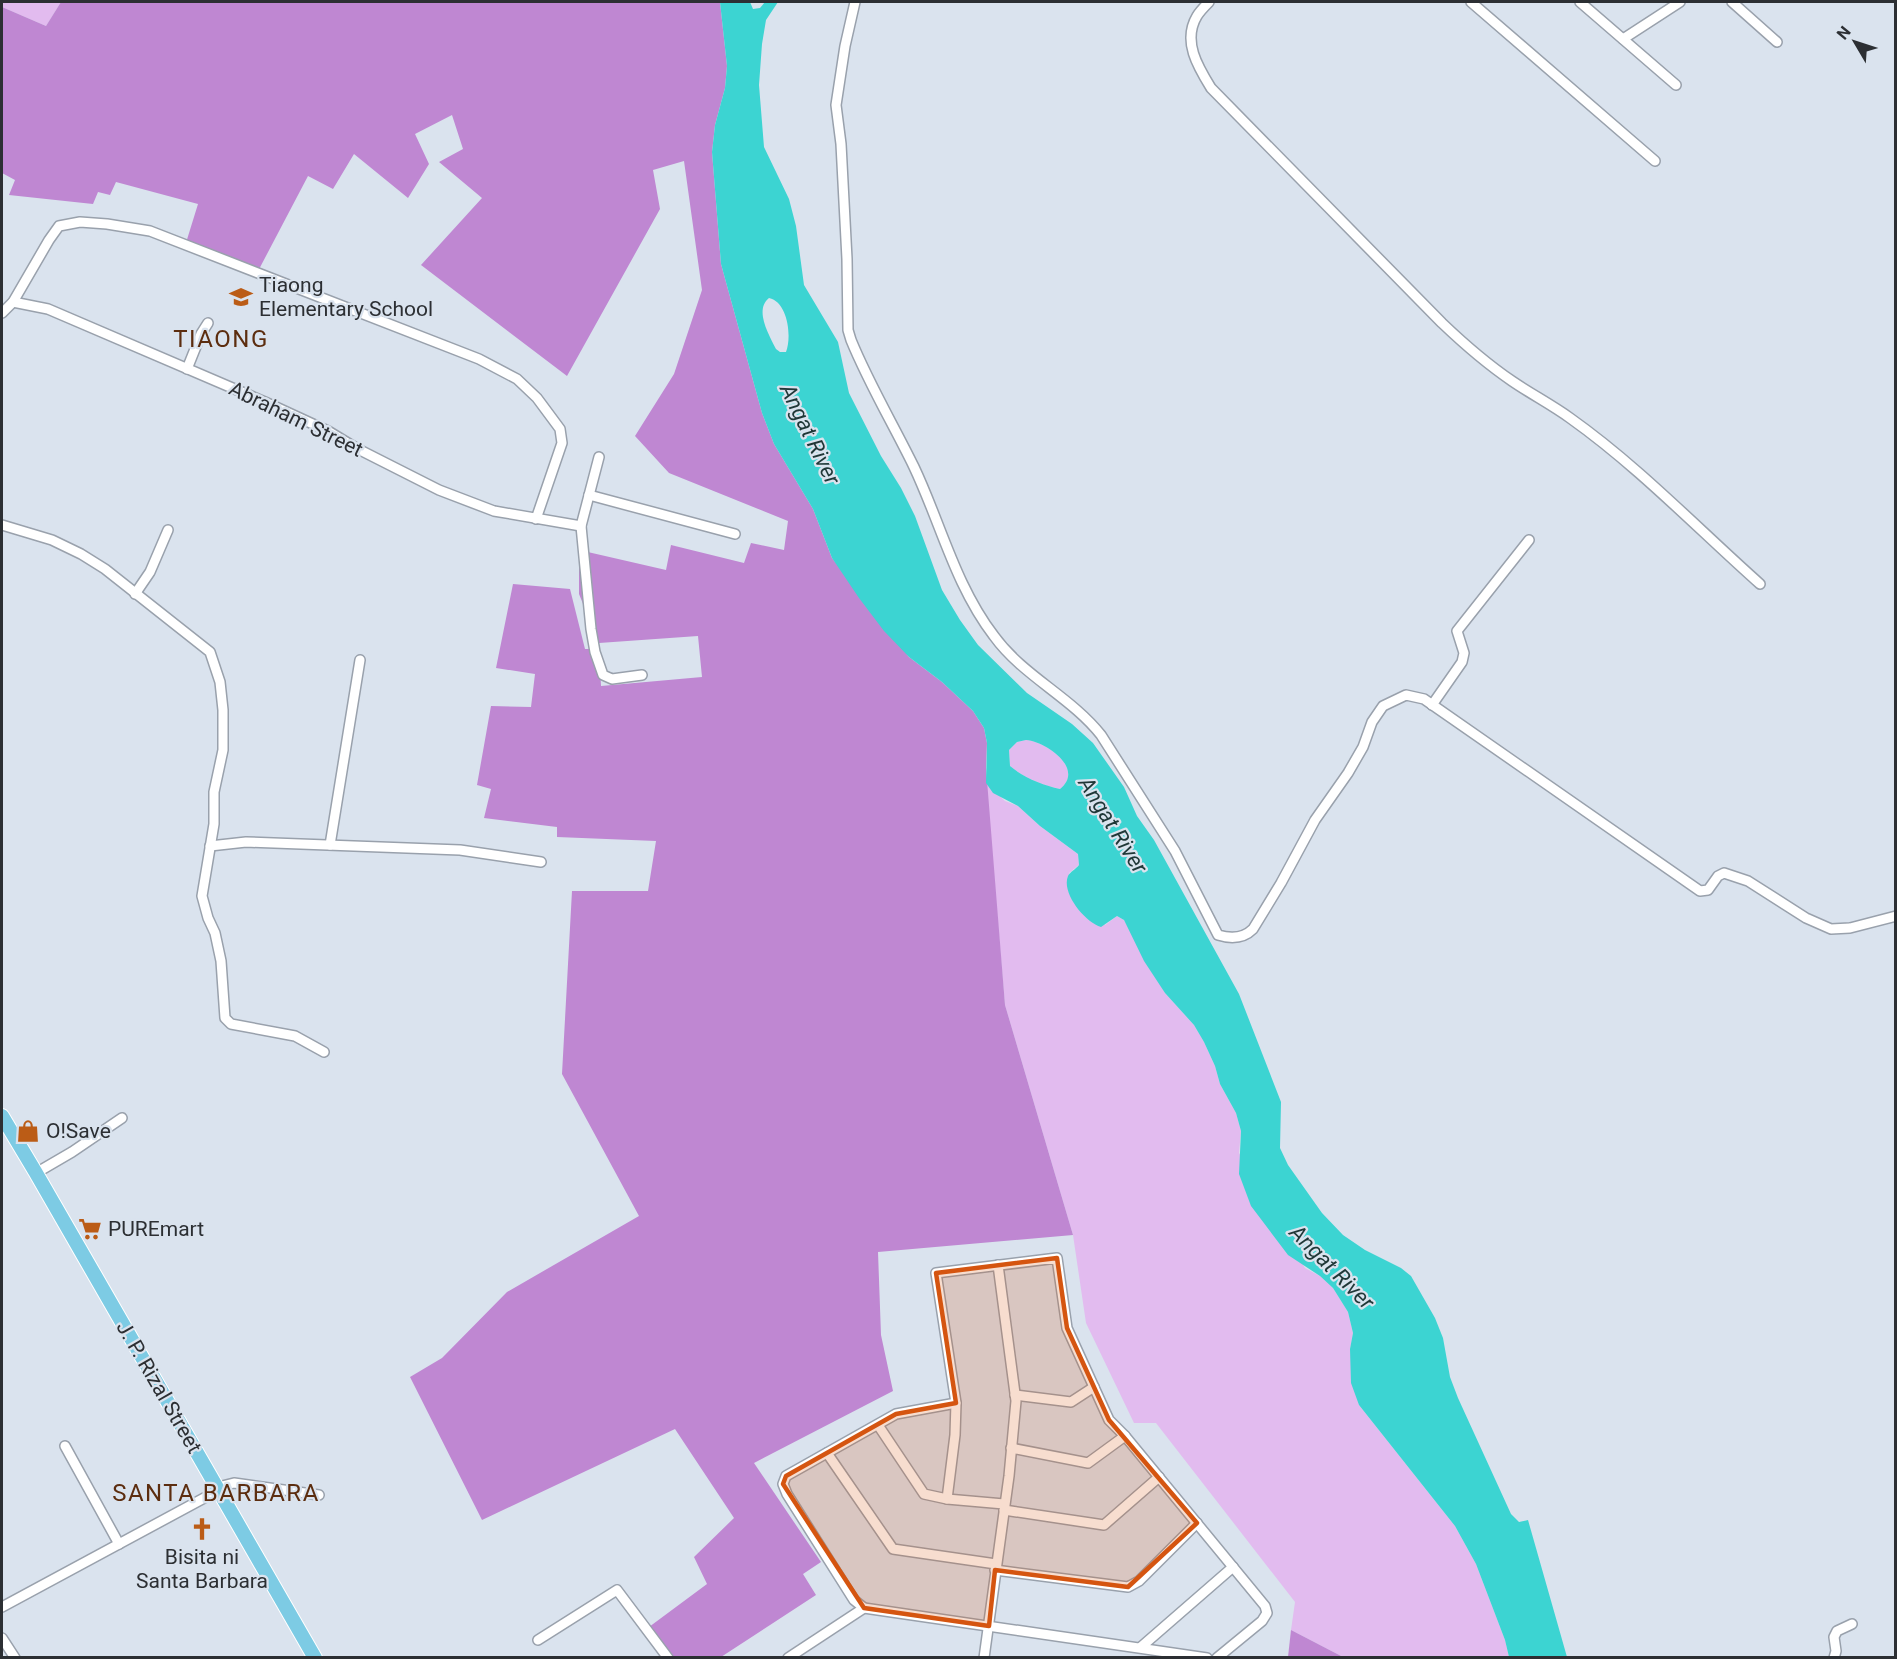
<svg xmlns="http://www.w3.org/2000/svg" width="1897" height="1659" viewBox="0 0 1897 1659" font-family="Roboto,sans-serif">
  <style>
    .green { fill: #e2bbef }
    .forest { fill: #bf87d2 }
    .water { fill: #3cd4d2; fill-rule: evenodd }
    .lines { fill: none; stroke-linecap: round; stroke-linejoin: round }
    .minor-casing { stroke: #99a1ac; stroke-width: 12 }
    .primary-casing { stroke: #fff; stroke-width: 16 }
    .minor { stroke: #fff; stroke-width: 9 }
    .primary { stroke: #7dcbe4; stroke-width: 14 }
    .marked { fill: #d55510; fill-opacity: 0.2; stroke: #d55510; stroke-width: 4.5; stroke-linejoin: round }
    .labels { text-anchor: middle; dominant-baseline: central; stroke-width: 4.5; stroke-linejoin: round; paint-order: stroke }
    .poi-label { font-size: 21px; fill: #2c2f33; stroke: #dae3ee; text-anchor: start }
    .street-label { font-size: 21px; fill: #2c2f33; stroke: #dae3ee }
    .water-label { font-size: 22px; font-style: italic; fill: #1f3737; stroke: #dae3ee }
    .quarter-label { font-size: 24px; letter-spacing: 1.5px; fill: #5c2d0f; stroke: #dae3ee }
  </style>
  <rect width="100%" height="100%" fill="#dae3ee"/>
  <g class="green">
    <path d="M2,2H61L46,26L2,7Z"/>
    <path d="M1026,740C1047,742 1085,769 1060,789C1042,785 1024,778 1010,766L1009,750L1017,742Z"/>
    <path d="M986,783L1005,801L1018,806L1040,826L1078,854L1079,865L1069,873L1105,925L1117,916L1124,920L1165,993L1194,1025L1204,1042L1215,1066L1220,1084L1236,1113L1241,1131L1239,1153L1305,1268L1320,1276L1333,1288L1348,1312L1353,1333L1350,1349L1359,1405L1455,1526L1476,1564L1505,1640L1509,1657H1343L1291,1630L1295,1602L1156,1423H1134L1086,1323L1073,1235L1005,1005Z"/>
  </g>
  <g class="forest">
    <path d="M61,2H720L727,66L725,88L715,125L712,152L721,264L762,413L774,444L813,509L832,558L909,657L942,682L973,711L984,728L987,743L986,768L1005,1005L1073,1235L878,1252L881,1335L893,1391L754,1463L821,1562L803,1574L816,1595L721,1657H660L666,1654L649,1627L707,1584L694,1557L734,1518L675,1429L482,1520L410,1377L442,1358L507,1292L639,1216L562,1074L572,891H648L656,841L557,837V827L484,818L491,789L477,785L491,706L531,707L535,674L496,668L513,584L570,589L585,649H599L601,686L702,677L698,636L599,643L579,594V550L666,570L671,545L744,563L751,543L784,550L788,521L669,473L635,436L674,374L702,290L684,161L653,170L660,209L567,376L421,265L482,198L439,162L463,149L452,115L415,134L429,164L408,198L354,154L333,189L308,176L256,275L185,246L198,204L116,182L110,195L98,192L93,204L9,195L15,180L2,173V7L46,26Z"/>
    <path d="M1291,1630L1343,1657H1288Z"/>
  </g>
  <path class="water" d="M720,2H750L753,9L760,8L765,2H778L766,20L762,44L759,85L764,147L789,199L796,226L804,285L838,342L849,393L881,456L901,488L915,516L942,590L960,620L978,645L1027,693L1072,724L1093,743L1124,787L1137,816L1154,840L1239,994L1281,1102L1280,1148L1288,1165L1322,1213L1343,1235L1365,1250L1401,1268L1411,1276L1435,1318L1443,1338L1450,1377L1458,1398L1511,1514L1519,1522L1528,1520L1567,1657H1509L1505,1640L1476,1564L1455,1526L1359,1405L1351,1383L1350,1349L1353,1333L1348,1312L1333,1288L1320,1276L1288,1255L1251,1206L1239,1174L1241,1131L1236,1113L1220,1084L1215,1066L1204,1042L1194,1025L1165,993L1144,961L1124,920L1117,916L1101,927C1085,922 1061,893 1068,876C1070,872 1076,869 1079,865L1078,854L1040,826L1018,806L993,793L986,783L987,743L984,728L973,711L942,682L909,657L884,631L859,598L832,558L813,509L774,444L762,413L721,264L712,152L715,125L725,88L727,66ZM769,298C788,302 792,337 786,352H780L776,349C769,335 754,310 769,298ZM1026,740C1047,742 1085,769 1060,789C1043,785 1024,778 1010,766L1009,750L1017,742Z"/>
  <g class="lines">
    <g class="minor-casing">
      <g id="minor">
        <path d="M855,2L845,46L836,105L841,144L847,259L848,330L851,340C869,384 893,424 914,467C941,524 955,585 994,636C1023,676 1071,697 1101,735L1175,851L1218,935C1231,939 1243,939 1253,929L1281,883L1315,820L1348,773L1363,747L1372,722L1383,706L1406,695L1424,699L1700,891L1708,890L1718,876L1724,873L1748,881L1806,918L1831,929L1850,928L1896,916"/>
        <path d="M1209,2C1205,6 1200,11 1197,16C1182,41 1198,67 1211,88L1442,323C1464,344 1487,364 1512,381C1531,394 1552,405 1570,418C1639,467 1697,528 1760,584"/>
        <path d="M1471,2L1655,161"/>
        <path d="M1580,2L1676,85"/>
        <path d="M1732,2L1777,42"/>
        <path d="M1623,39L1680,2"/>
        <path d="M13,302L48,309L265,402L328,431L356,448L439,490L494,511L581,526"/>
        <path d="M2,313L13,302L49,240L59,226L80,222L107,224L150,231L479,359L517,379L537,398L560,429L562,443L536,519"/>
        <path d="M187,369L201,334L208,323"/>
        <path d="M599,457L581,526L591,629L595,652L603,675L612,679L642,675"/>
        <path d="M589,495L735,534"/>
        <path d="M2,525L52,540L81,554L105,569L210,652L220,682L223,710V750L214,792V824L202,896L208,918L215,933L221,961L225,1018L231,1024L295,1036L324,1052"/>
        <path d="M135,594L150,572L168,530"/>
        <path d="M1432,705L1462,662L1464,653L1457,631L1529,540"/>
        <path d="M330,845L360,660"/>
        <path d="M210,846L246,842L460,850L541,862"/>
        <path d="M36,1173L72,1152L122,1118"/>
        <path d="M1015,1395L1071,1402L1094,1387"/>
        <path d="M956,1403L896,1414L786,1476L783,1484L787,1494L854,1600L864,1608L1207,1658"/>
        <path d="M878,1425L924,1494L947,1499L1004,1504"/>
        <path d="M65,1446L119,1544"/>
        <path d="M1011,1448L1088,1463L1125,1436"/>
        <path d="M827,1453L893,1549L996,1564"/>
        <path d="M947,1499L955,1435L956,1403L936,1273L1057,1258L1067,1328L1109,1420L1125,1436L1265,1606L1267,1613L1262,1621L1217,1658"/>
        <path d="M1004,1510L1104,1525L1159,1477"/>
        <path d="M995,1570L1128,1587L1139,1581L1197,1523"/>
        <path d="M2,1607L219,1490L222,1486L234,1483L319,1495"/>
        <path d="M2,1638L15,1658"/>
        <path d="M538,1640L617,1590L668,1658"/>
        <path d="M1141,1647L1233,1567"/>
        <path d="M788,1658L864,1608"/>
        <path d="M984,1658L1009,1476L1016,1401L998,1265"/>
        <path d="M1834,1658L1836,1651L1834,1637L1837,1631L1852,1624"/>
      </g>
    </g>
    <g class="primary-casing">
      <path id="primary" d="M2,1116L36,1173L315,1658"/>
    </g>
    <use href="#minor" class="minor"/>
    <use href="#primary" class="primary"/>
  </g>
  <path class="marked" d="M1057,1258L1067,1328L1109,1420L1197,1523L1128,1587L995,1570L989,1626L864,1608L783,1484L786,1476L896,1414L956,1403L936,1273Z"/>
  <defs>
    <g id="school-bare" transform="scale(1.8)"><path d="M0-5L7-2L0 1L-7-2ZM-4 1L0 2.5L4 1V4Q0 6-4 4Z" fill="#bb5c16" stroke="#dae3ee" stroke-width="2.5" paint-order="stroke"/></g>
    <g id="shop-bare" transform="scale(1.8)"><path d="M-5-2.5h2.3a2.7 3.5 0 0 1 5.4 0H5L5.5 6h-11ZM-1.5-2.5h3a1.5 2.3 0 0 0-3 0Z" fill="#bb5c16" stroke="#dae3ee" stroke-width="2.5" paint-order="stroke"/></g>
    <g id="supermarket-bare" transform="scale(1.8)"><path d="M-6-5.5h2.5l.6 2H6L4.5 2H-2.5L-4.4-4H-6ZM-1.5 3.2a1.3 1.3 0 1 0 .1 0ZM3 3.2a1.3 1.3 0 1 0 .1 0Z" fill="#bb5c16" stroke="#dae3ee" stroke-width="2.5" paint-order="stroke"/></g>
    <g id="church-bare" transform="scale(1.8)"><path d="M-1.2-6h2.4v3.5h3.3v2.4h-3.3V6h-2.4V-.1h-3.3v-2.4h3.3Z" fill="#bb5c16" stroke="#dae3ee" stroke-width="2.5" paint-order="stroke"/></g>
  </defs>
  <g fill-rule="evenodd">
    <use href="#school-bare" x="241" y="297"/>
    <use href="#shop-bare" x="28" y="1131"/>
    <use href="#supermarket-bare" x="90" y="1229"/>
    <use href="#church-bare" x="202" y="1529"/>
  </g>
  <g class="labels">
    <g class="poi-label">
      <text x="259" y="285">Tiaong<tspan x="259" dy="24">Elementary School</tspan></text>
      <text x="46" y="1131">O!Save</text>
      <text x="108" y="1229">PUREmart</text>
      <text x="202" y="1557" text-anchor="middle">Bisita ni<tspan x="202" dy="24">Santa Barbara</tspan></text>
    </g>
    <g class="street-label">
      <text transform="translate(296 419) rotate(26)">Abraham Street</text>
      <text transform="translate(159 1387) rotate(60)">J. P. Rizal Street</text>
    </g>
    <g class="water-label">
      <text transform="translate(810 434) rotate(64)">Angat River</text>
      <text transform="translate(1113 825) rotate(58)">Angat River</text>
      <text transform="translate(1332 1267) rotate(45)">Angat River</text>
    </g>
    <g class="quarter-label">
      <text x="221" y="339">TIAONG</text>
      <text x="216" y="1493">SANTA BARBARA</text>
    </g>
  </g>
  <rect width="1897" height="1659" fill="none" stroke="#2c2f33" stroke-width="6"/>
  <g transform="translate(1855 42) rotate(309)" stroke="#dae3ee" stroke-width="4.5" paint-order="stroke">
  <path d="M0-4.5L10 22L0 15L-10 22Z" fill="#2c2f33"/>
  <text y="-9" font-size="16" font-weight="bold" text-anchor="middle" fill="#2c2f33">N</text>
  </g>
</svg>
